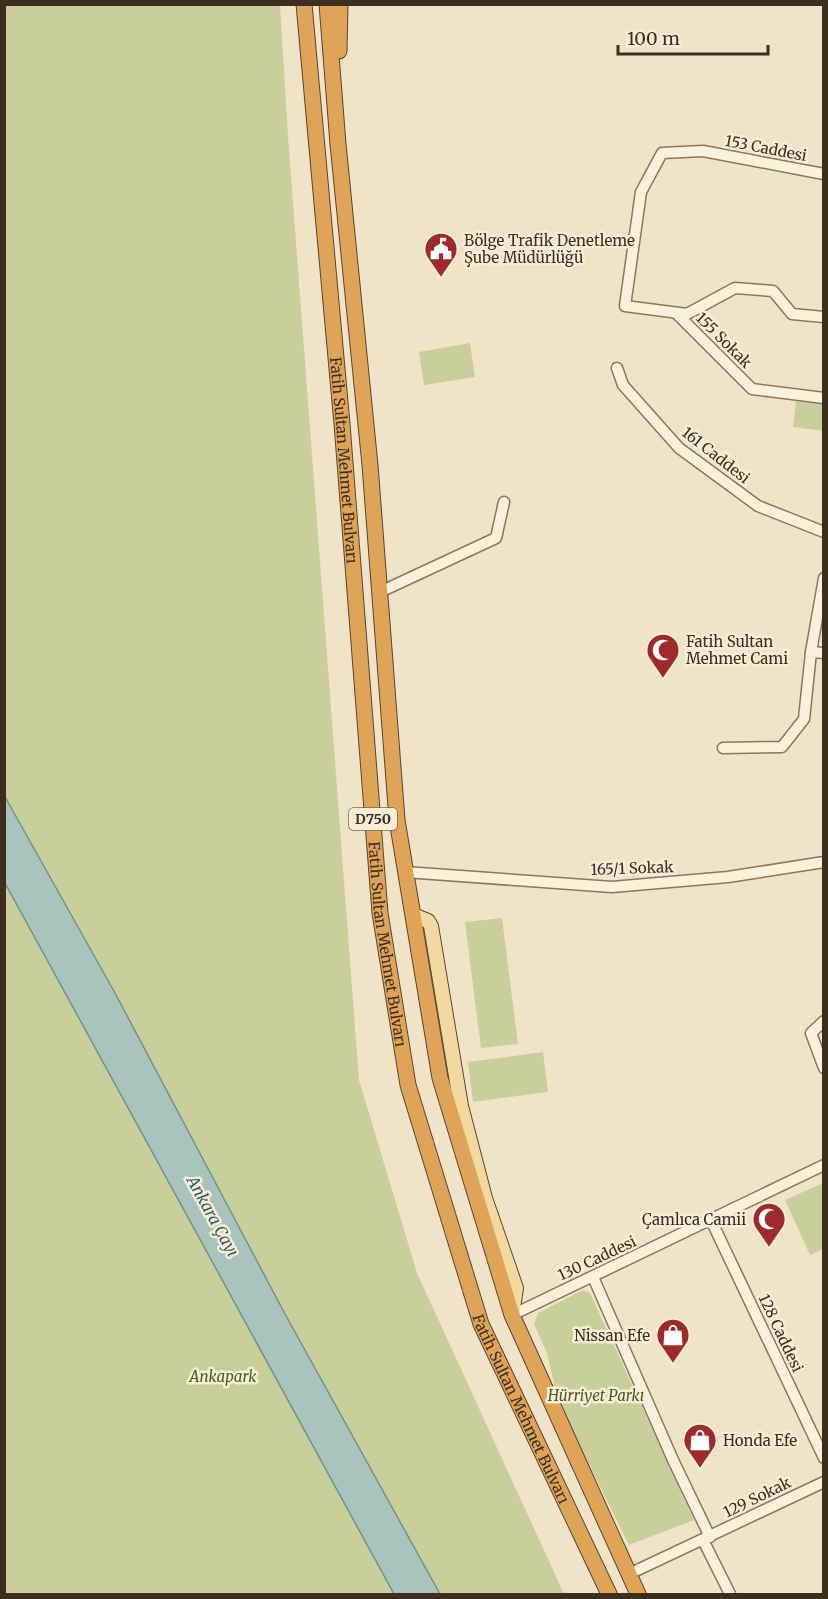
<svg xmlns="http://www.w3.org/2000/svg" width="828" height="1599" viewBox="0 0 828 1599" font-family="Merriweather,serif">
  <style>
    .green { fill: #c9cf9b }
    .water { fill: #a9c4bc; stroke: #6f938a; stroke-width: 1.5 }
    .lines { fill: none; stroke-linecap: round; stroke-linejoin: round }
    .minor-casing { stroke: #8d765c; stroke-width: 13 }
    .major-casing { stroke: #5b4430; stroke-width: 16 }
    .highway-casing { stroke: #5b4430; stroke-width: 17 }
    .minor { stroke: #faf1dc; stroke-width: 10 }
    .major { stroke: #f3d9a0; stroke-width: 14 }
    .highway { stroke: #e0a458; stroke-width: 15 }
    .labels { text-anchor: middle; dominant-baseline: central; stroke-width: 5; stroke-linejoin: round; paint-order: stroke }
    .shield { fill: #f7eed8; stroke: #756857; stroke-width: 1.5 }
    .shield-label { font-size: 14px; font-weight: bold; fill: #3d2e20 }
    .street-label { font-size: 15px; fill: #3d2e20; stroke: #f7eed8 }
    .poi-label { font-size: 15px; fill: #3d2e20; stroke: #f7eed8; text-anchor: start }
    .park-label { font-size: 15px; font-style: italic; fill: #4d5a26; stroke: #f7eed8 }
    .water-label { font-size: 16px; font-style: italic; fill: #2f5d5a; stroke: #f7eed8 }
  </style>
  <rect width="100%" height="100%" fill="#f0e4c8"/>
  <g class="green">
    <path d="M5,5H280L288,136L359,1080L417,1273L564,1594H5Z"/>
    <path d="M470,343L475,377L424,385L419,352Z"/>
    <path d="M796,401L823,404V431L793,427Z"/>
    <path d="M502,918L518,1044L481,1048L465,922Z"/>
    <path d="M543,1052L548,1092L473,1102L468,1062Z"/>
    <path d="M823,1183V1249L810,1255L785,1200Z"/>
    <path d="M583,1290L590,1293L694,1520L629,1545L559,1404L547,1353L534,1324L538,1313Z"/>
  </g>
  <path class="water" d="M4,795L115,993L285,1314L440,1594H394L5,883Z"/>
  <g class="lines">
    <g class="minor-casing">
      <g id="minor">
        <path d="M824,174L703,151L662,153L641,192L625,306L687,314L735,288L773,291L792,314L824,317"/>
        <path d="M676,313L752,389L824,398"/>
        <path d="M617,368L623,385L679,448L758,506L824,532"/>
        <path d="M380,592L496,538L504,502"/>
        <path d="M811,652L824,653"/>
        <path d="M723,748L782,747L804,719L811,652L824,578"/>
        <path d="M405,872L612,887L728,877L824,862"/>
        <path d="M824,1021L811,1033L824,1068"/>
        <path d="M711,1220L824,1458"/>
        <path d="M593,1277L673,1460L710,1537"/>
        <path d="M512,1315L824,1165"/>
        <path d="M703,1540L730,1594"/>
        <path d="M629,1574L824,1482"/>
      </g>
    </g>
    <g class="major-casing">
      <path id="major" d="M413,915L428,921L431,926L461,1106L485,1198L516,1288L512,1315"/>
    </g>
    <g class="highway-casing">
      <g id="highway">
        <path id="s1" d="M304,4L342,424L380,913L408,1085L481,1324L609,1594"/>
        <path d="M327,4L338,144L370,465L397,820L440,1078L512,1315L638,1594"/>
        <path d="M339,51L340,4"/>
      </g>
    </g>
    <use href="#minor" class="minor"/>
    <use href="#major" class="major"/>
    <use href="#highway" class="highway"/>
  </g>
  <defs>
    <g id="civic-pin" transform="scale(1.725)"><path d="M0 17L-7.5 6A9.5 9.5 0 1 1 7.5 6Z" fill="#9e2a2b" stroke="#f7eed8"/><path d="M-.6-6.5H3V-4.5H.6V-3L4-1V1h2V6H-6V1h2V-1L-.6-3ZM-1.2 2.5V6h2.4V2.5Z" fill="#fff"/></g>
    <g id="mosque-pin" transform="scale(1.725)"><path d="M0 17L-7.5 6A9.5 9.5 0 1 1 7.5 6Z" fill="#9e2a2b" stroke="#f7eed8"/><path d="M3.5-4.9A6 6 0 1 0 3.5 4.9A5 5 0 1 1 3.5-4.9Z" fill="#fff"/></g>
    <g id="shop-pin" transform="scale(1.725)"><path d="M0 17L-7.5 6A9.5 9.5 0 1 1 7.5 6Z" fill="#9e2a2b" stroke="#f7eed8"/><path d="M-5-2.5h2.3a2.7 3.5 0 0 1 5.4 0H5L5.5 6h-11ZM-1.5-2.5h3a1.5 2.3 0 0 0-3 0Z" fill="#fff"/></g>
  </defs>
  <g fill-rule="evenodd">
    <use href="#civic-pin" x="441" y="249"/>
    <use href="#mosque-pin" x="663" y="650"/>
    <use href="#mosque-pin" x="769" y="1219"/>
    <use href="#shop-pin" x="673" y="1335"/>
    <use href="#shop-pin" x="700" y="1440"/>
  </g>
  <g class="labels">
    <rect class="shield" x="349" y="808" width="48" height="22" rx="4.5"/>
    <g class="shield-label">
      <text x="373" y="819">D750</text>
    </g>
    <g class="street-label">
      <text transform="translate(766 148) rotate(11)">153 Caddesi</text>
      <text transform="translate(724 340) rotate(45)">155 Sokak</text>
      <text transform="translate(716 455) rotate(38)">161 Caddesi</text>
      <text stroke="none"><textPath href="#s1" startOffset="458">Fatih Sultan Mehmet Bulvarı</textPath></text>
      <text transform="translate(632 868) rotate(-2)">165/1 Sokak</text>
      <text stroke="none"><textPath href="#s1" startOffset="944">Fatih Sultan Mehmet Bulvarı</textPath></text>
      <text transform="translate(597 1258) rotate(-25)">130 Caddesi</text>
      <text transform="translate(781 1333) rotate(65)">128 Caddesi</text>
      <text stroke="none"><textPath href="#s1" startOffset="1430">Fatih Sultan Mehmet Bulvarı</textPath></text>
      <text transform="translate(757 1497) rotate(-26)">129 Sokak</text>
    </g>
    <g class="poi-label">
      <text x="464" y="240">Bölge Trafik Denetleme<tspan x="464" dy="17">Şube Müdürlüğü</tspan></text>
      <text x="686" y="641">Fatih Sultan<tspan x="686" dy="17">Mehmet Cami</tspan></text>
      <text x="746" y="1219" text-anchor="end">Çamlıca Camii</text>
      <text x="650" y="1335" text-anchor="end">Nissan Efe</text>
      <text x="723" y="1440">Honda Efe</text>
    </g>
    <g class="park-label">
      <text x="223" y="1376">Ankapark</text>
      <text x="596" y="1395">Hürriyet Parkı</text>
    </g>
    <g class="water-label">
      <text transform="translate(213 1216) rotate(61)">Ankara Çayı</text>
    </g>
  </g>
  <rect width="828" height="1599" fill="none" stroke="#3d2e20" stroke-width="12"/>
  <path d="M618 45v9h150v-9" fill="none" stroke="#3d2e20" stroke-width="3"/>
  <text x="627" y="45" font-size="18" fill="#3d2e20" stroke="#f7eed8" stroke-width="4.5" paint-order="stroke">100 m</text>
</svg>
